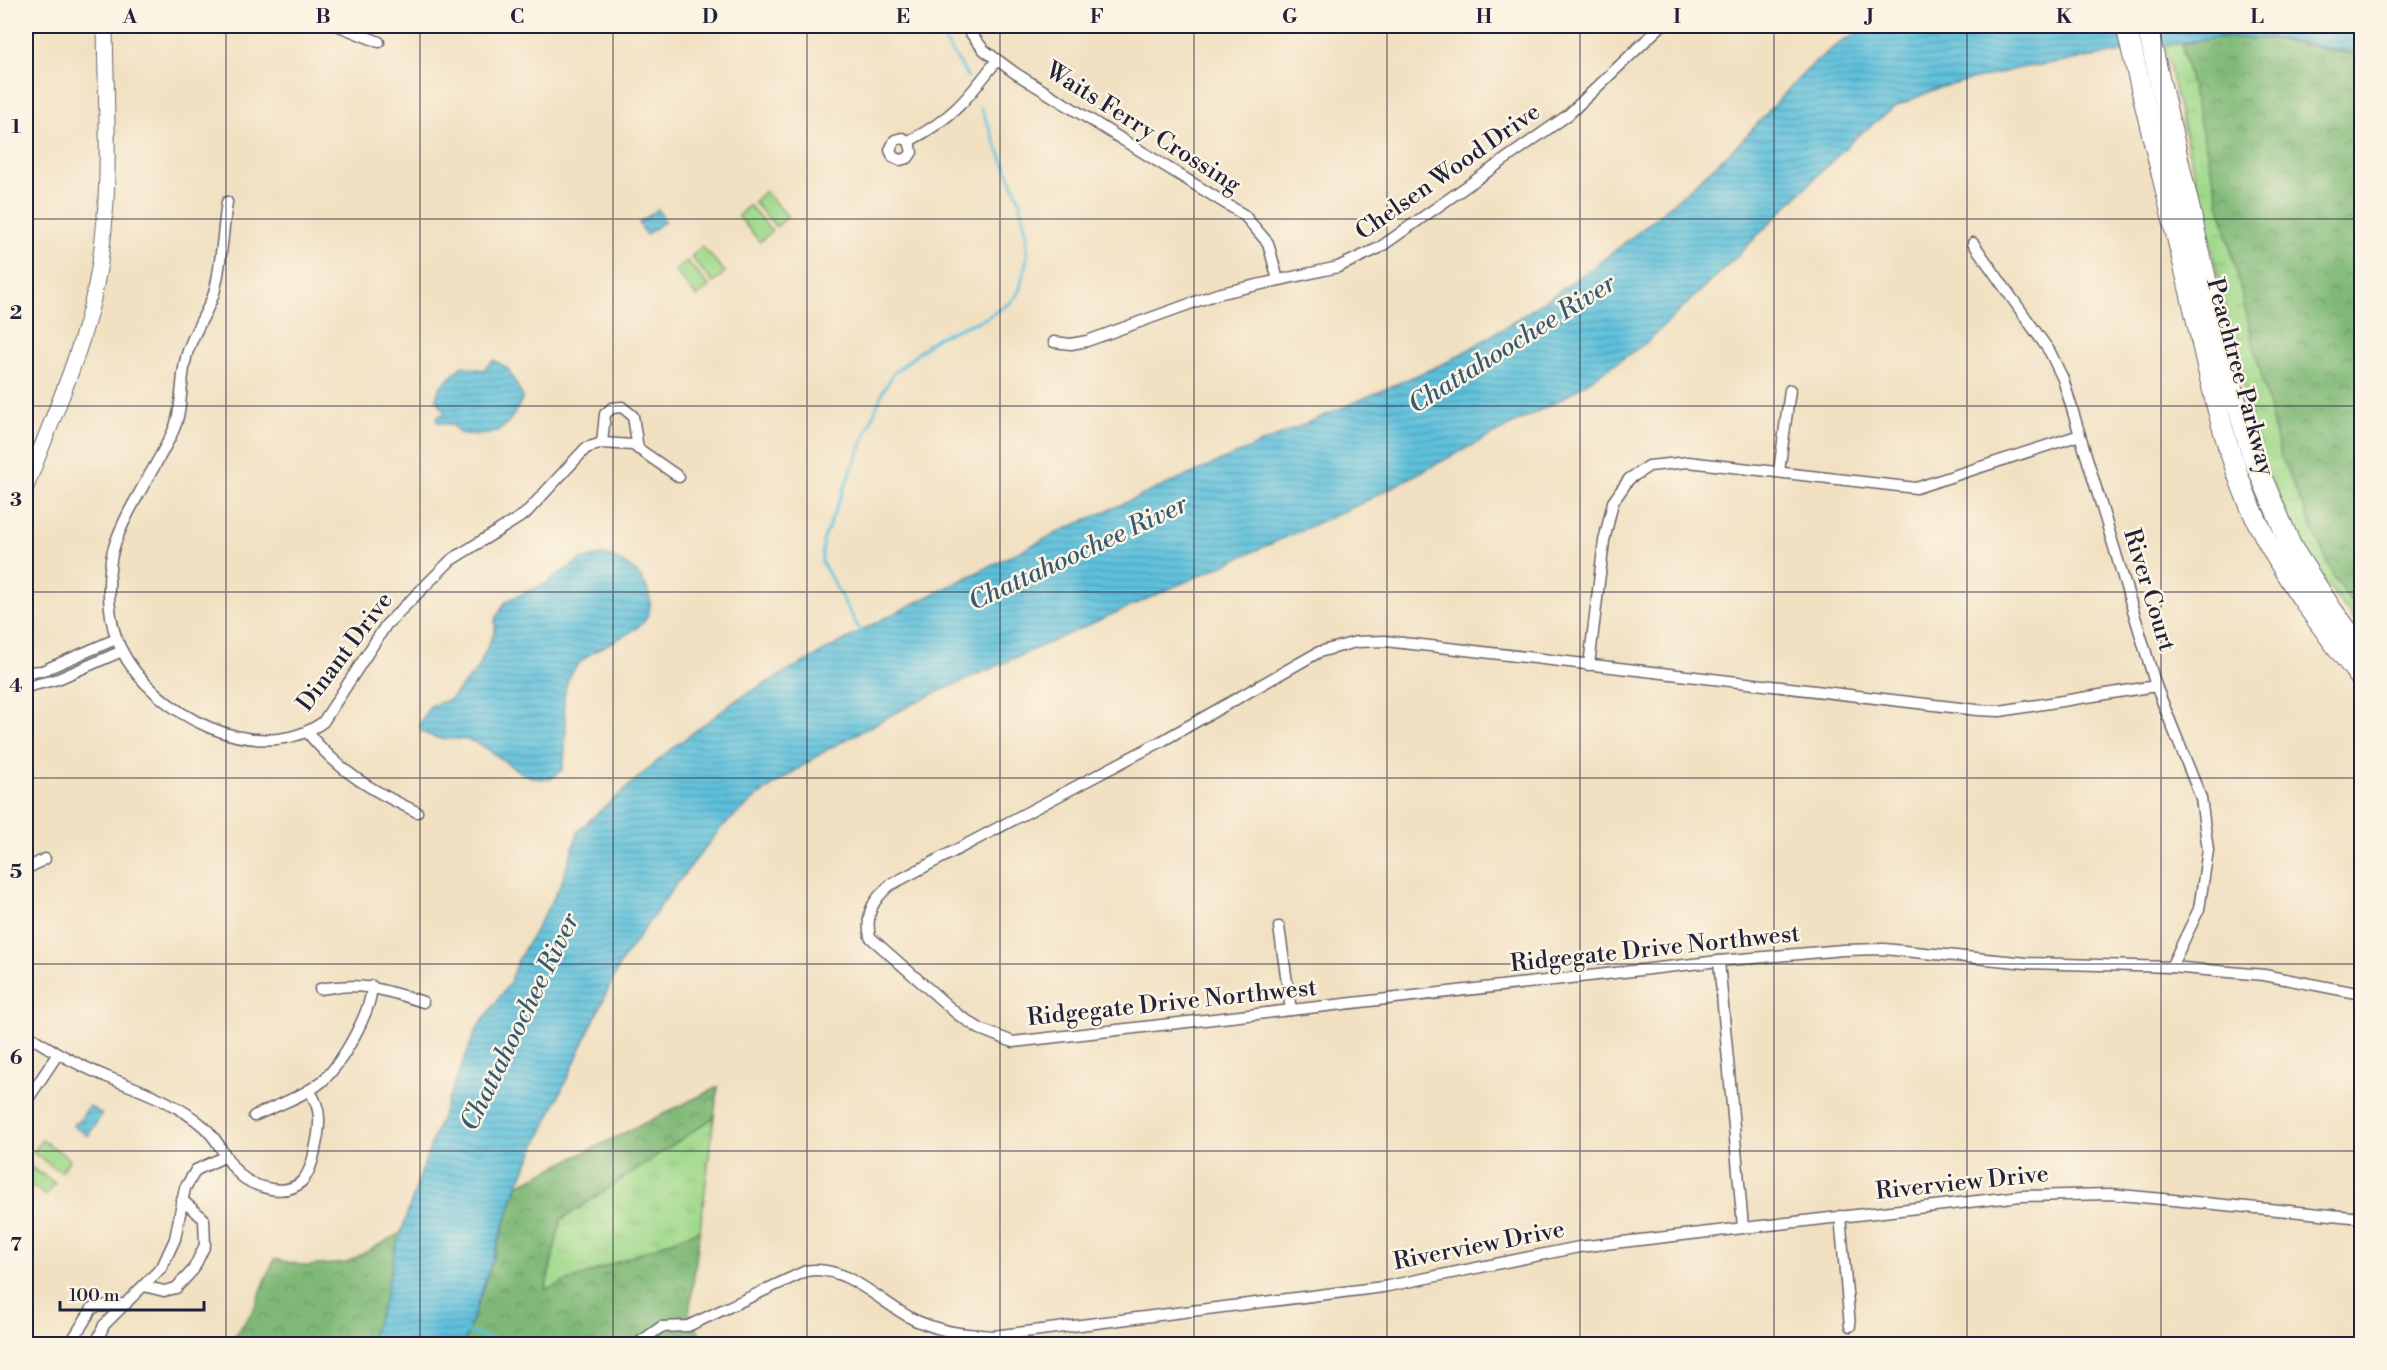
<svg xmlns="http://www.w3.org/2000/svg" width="2387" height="1370" viewBox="0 0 2387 1370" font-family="'Libre Bodoni',serif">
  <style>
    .grass { fill: url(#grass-tufts); stroke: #617e63; stroke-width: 1.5 }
    .forest { fill: url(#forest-crowns); stroke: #516e59; stroke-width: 1.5 }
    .pitch { fill: #a0d98b; stroke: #617e63; stroke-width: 1.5 }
    .water { fill: url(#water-rules); stroke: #40728c; stroke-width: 1.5 }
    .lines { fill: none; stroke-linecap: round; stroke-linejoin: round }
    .stream { stroke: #5ec1dc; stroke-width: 3 }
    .street-casing { stroke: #6a646a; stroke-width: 13 }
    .secondary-casing { stroke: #6a646a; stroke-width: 17 }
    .highway-casing { stroke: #6a646a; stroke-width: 22 }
    .street { stroke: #fff; stroke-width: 10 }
    .secondary { stroke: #fff; stroke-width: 15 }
    .highway { stroke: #fff; stroke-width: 20 }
    .grid { fill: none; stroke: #22223b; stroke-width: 1.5; stroke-opacity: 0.55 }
    .labels { text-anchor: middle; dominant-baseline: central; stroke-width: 5; stroke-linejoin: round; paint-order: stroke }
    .street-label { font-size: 24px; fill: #22223b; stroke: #fcf5e5 }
    .water-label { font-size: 26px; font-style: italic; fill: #375a73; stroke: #fcf5e5 }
    .neatline { fill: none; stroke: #22223b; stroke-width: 2 }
    .grid-label { font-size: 20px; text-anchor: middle; font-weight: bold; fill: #22223b }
  </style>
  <defs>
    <pattern id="grass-tufts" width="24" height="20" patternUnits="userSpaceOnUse" patternTransform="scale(1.5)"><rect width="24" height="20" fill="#a0d98b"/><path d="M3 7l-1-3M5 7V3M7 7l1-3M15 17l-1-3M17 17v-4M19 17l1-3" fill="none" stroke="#8aba79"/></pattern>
    <pattern id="forest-crowns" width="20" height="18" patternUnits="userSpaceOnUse" patternTransform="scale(1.5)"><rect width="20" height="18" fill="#80b977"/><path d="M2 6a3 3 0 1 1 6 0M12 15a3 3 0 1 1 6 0" fill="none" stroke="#689663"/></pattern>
    <pattern id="water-rules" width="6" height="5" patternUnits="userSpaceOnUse" patternTransform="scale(1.5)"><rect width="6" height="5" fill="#5ec1dc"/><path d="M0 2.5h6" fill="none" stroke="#4d9cb4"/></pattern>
  </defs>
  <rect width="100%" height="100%" fill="#fcf5e5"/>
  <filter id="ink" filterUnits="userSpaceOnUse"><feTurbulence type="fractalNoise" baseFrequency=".0167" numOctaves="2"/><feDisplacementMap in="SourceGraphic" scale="12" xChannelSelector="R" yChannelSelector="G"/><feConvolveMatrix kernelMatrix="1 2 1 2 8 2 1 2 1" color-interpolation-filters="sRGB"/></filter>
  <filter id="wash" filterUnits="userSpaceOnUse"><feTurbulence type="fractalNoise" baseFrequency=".008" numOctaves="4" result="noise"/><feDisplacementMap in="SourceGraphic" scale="24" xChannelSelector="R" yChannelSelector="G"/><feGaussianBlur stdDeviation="1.35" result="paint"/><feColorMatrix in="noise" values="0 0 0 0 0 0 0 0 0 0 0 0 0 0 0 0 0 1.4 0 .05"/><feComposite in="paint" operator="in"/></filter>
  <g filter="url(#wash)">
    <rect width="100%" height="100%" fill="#f1e0c1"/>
    <g class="grass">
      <path d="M2221,37L2281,39L2361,54V630L2321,575L2291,524L2260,456L2164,45Z"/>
      <path d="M714,1117L700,1230L545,1291L561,1220Z"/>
    </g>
    <g class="forest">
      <path d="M2221,37L2281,40L2361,56V616L2334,577L2281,457L2181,44Z"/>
      <path d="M718,1087L714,1117L561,1220L545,1290L700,1230L689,1315L705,1344H464L518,1185Z"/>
      <path d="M432,1216L384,1344H229L253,1311L274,1259L306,1266L346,1263Z"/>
    </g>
    <g class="pitch">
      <path d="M765,191L788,217L776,227L754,202Z"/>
      <path d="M749,205L772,231L760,242L738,216Z"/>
      <path d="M702,246L725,272L713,283L691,257Z"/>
      <path d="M687,261L709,286L697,297L675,271Z"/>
      <path d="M42,1140L70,1159L61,1172L33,1153Z"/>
      <path d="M26,1164L55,1183L46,1196L26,1182Z"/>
    </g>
    <g class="water">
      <path d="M1873,26H2361V54L2281,39L2221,37L2021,68L1938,88L1897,106L1857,136L1727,266L1646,343L1565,397L1358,505L918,701L825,751L763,792L721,828L671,891L621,962L518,1184L464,1344H369L385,1298L395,1250L432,1141L476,1030L509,984L517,962L561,885L578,832L591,819L670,750L739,698L883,619L1065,529L1449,361C1539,309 1623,250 1700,179C1714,166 1730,153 1743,139C1783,98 1818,46 1873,26Z"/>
      <path d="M658,209L665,221L646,235L639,223Z"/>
      <path d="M494,360L508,369L523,397C507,431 497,439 459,433L453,425L437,422V417L445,413L436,398L440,387L462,366L483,370Z"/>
      <path d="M604,554C623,561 641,571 648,591C664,639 592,636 571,674C560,694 565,709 566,732C566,744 564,756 563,769L551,779C519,783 502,753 474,742C453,735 441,744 421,731L420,723L430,706L449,700L477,670L495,631V620L506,601L545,584L580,560Z"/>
      <path d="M89,1106L102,1114L88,1136L73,1126L75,1122L78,1123Z"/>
    </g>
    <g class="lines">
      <g class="stream">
        <path d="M935,26L968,77"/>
        <path d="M862,634L822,562L823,541L883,391L894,373L936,338L986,318L1010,303L1019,292L1027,259V236L1020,201L981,108"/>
        <path d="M465,1331L506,1344"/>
      </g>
    </g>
  </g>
  <g filter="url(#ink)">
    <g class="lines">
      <g class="street-casing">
        <g id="street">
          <path d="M339,26L379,42"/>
          <path d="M965,26L984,50L1015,73L1244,215L1268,243L1278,280"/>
          <path d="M909,141L912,152L908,158L900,160L893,157L890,150L895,140L902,138L909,141C952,119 968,98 997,60"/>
          <path d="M227,202C223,227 221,274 213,296C205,317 191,336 186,358C180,381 183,408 174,429C158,466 116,523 111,560C107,588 108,623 121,649C153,714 258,769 323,722L386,625L451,560L525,514L586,448L602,443L633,445L679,477"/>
          <path d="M1973,243L2050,352L2063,379L2156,686L2201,798L2208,850L2199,909L2171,967"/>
          <path d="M1054,342L1071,344L1087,341L1217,294L1338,267L1379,248L1568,115L1661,26"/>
          <path d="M602,443L605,414L612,408L622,407L633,416L638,449"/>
          <path d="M1779,471L1790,390"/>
          <path d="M1589,665L1604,541L1613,502L1629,479L1649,466L1688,462L1916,488L2080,435"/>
          <path d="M26,672L42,671L116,639"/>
          <path d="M2156,686L2000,711L1977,710L1457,649L1385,641L1356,642L1319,652L1162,741L890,885C873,900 865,913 870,937L957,1014L980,1029L1013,1042L1719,961L1843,950L1884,949L2027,963L2171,967L2264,975L2362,994"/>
          <path d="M26,687L58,679L122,651"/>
          <path d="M308,733C341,773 371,790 417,812"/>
          <path d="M26,869L45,859"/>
          <path d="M1279,927L1291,1010"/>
          <path d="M1719,961L1743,1227"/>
          <path d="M320,989C365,982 381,989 423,1002"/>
          <path d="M26,1034C54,1052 83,1068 115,1080C145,1092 178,1104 203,1126C230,1149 225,1180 271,1189C301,1194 310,1175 315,1150C320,1127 323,1110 309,1090"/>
          <path d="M26,1102L57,1055"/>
          <path d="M254,1116C275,1106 302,1097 320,1083C341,1066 371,1012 372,986"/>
          <path d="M1840,1216L1850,1326"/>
          <path d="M144,1286L164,1291L176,1288L193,1270L205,1245L204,1219L182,1200"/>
          <path d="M70,1344L93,1307L126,1304"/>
          <path d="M96,1344L104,1325L162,1267L175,1239L185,1188L196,1170L224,1157"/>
          <path d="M637,1344L661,1327L688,1326L806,1271C847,1263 882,1305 917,1321C946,1333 962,1334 993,1336L1383,1287L1579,1247L2021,1196L2110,1194L2362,1218"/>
        </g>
      </g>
      <g class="secondary-casing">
        <path id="secondary" d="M26,487C51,421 82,354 96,285C113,200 106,111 105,26"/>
      </g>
      <g class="highway-casing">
        <g id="highway">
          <path d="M2126,26C2148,118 2171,211 2193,304C2210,378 2224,452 2257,521C2285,579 2323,629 2362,680"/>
          <path d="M2147,26L2229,378L2252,455L2292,548L2332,610L2362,649"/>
        </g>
      </g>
      <use href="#street" class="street"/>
      <use href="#secondary" class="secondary"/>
      <use href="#highway" class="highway"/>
    </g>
  </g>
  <path class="grid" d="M226,26V1344M420,26V1344M613,26V1344M807,26V1344M1000,26V1344M1194,26V1344M1387,26V1344M1580,26V1344M1774,26V1344M1967,26V1344M2161,26V1344M26,219H2362M26,406H2362M26,592H2362M26,778H2362M26,964H2362M26,1151H2362"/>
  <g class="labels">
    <g class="street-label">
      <text transform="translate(1143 128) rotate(32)">Waits Ferry Crossing</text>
      <text transform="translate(1448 172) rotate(-35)">Chelsen Wood Drive</text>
      <text transform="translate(2240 377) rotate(75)">Peachtree Parkway</text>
      <text transform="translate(2149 590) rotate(73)">River Court</text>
      <text transform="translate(345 652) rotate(-53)">Dinant Drive</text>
      <text transform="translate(1655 949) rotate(-6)">Ridgegate Drive Northwest</text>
      <text transform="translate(1172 1003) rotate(-6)">Ridgegate Drive Northwest</text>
      <text transform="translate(1962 1183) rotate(-6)">Riverview Drive</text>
      <text transform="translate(1479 1246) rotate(-11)">Riverview Drive</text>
    </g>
    <g class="water-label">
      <text transform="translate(1512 344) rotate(-32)">Chattahoochee River</text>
      <text transform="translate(1078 553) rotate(-25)">Chattahoochee River</text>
      <text transform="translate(520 1022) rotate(-64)">Chattahoochee River</text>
    </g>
  </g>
  <rect width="2387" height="1370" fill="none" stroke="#fcf5e5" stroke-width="66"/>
  <path d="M60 1301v9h144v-9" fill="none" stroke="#22223b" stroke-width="3"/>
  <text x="69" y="1301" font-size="18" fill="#22223b" stroke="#fcf5e5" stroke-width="4.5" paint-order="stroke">100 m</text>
  <rect x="33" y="33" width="2321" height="1304" class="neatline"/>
  <g class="grid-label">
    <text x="130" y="23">A</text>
    <text x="323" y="23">B</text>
    <text x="517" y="23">C</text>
    <text x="710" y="23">D</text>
    <text x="903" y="23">E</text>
    <text x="1097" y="23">F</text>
    <text x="1290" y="23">G</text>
    <text x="1484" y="23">H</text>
    <text x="1677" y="23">I</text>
    <text x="1870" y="23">J</text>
    <text x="2064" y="23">K</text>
    <text x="2257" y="23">L</text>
    <text x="16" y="133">1</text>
    <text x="16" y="319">2</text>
    <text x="16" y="506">3</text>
    <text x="16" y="692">4</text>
    <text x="16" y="878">5</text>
    <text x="16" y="1064">6</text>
    <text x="16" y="1251">7</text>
  </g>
</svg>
